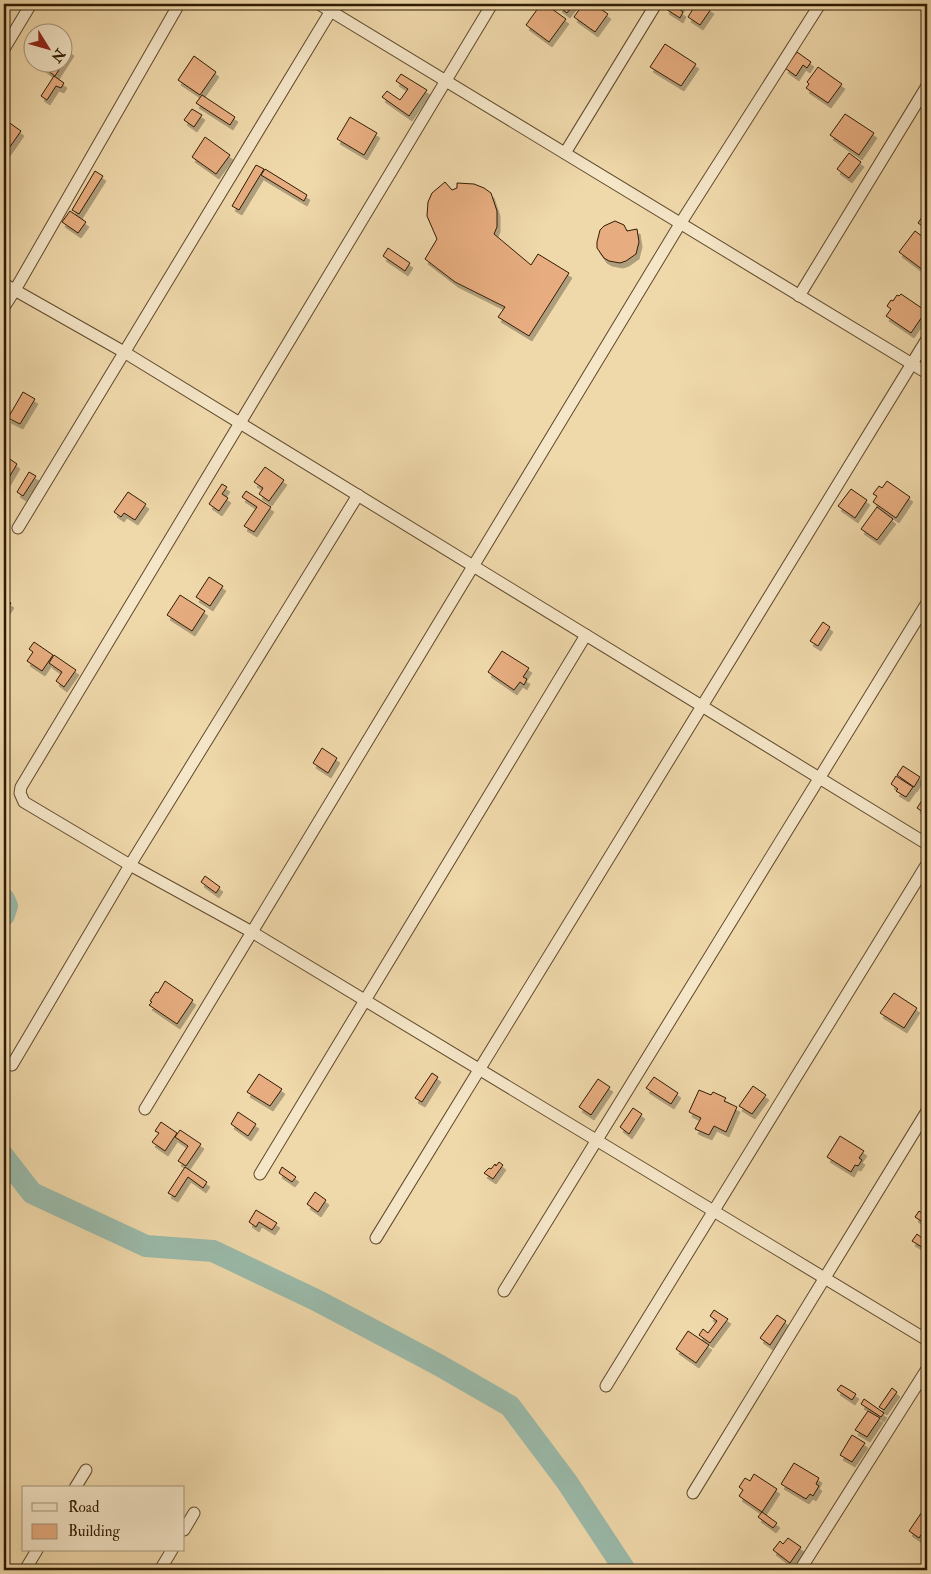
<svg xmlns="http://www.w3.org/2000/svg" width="931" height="1574" viewBox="0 0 931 1574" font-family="'IM FELL Double Pica',serif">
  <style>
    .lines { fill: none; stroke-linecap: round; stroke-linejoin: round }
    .river { stroke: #9abaaa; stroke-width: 22 }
    .building { fill: #e7ad80; stroke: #2f1b02; filter: url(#shadow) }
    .street-casing { stroke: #5f4a2c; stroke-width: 13 }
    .street { stroke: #f5e6c8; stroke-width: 11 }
  </style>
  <defs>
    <filter id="shadow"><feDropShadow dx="3" dy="5" stdDeviation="0" flood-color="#0004"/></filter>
  </defs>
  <rect width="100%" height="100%" fill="#efd8aa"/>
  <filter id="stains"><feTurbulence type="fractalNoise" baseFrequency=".004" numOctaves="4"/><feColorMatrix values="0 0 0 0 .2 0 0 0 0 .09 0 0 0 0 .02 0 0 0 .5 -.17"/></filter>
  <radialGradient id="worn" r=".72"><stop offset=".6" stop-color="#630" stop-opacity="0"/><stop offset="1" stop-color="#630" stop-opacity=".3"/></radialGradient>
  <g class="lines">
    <g class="river">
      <path d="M4,899L7,906L4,915"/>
      <path d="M4,1157L32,1193L146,1246L213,1251L316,1300L437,1364L510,1406L567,1482L625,1570"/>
    </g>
  </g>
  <g class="building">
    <path d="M541,4H545L566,19L549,42L526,25Z"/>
    <path d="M562,4L566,5L574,4L567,13L559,7Z"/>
    <path d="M583,4H593L608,14L595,32L574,17Z"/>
    <path d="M669,4H683L679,9L683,12L680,18L666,9Z"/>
    <path d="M696,4H703L711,9L700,25L688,17Z"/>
    <path d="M665,44L696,64L681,86L650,67Z"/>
    <path d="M62,45L71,51L55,76L40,65L41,62H62Z"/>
    <path d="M797,52L811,62L807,68L803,65L796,76L785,68Z"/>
    <path d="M194,56L216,72L200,95L178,80Z"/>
    <path d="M818,67L842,84L828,103L806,88L809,84L807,82Z"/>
    <path d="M401,74L427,90L409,116L382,97L387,91L400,100L408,89L396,81Z"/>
    <path d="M54,76L64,83L61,88L56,86L47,100L41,96Z"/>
    <path d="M202,95L235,117L230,125L196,103Z"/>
    <path d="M192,109L202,115L194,127L184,120Z"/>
    <path d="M845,114L874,133L859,155L830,135Z"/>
    <path d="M350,117L377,133L364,155L337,139Z"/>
    <path d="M4,119L21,131L7,151L4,149Z"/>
    <path d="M205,137L230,155L216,174L192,157Z"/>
    <path d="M849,153L861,162L849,178L837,169Z"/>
    <path d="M256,165L264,169L239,210L232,206Z"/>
    <path d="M265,169L307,195L304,201L261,175Z"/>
    <path d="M95,171L103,176L79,214L72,210Z"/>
    <path d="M445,182L452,190L457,188V183L474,184L484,188L491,193L497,211V227L494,234L531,265L538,254L569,273L529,336L498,317L505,307L455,282L425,259L437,239L427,216L428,202L432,193Z"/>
    <path d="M927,210V229L918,223Z"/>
    <path d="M70,211L86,222L78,233L62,222Z"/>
    <path d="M615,221L624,225L627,231L637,229L639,242L636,254L626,261L620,263L609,261L604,258L597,248V242L600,230L604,226Z"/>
    <path d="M915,231L927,240V273L899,252Z"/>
    <path d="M388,248L410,263L405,271L383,256Z"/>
    <path d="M901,294L926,311L911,333L886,316L891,309L887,306L891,300L893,301L897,295L899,296Z"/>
    <path d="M23,392L35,399L20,424L8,418Z"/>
    <path d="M4,455L17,464L7,481L4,479Z"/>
    <path d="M265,467L284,480L269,501L259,494L263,488L254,482Z"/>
    <path d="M29,472L36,476L23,496L17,492Z"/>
    <path d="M887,481L910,497L896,518L873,502L877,496L873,494L879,486L882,488Z"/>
    <path d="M222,484L227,487L222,494L228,498L219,511L209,504Z"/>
    <path d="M851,489L867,500L855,518L838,506Z"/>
    <path d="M246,491L271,507L254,532L244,526L257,507L242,497Z"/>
    <path d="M128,492L146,504L135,520L124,513L121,517L114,512Z"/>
    <path d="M877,507L893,519L877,540L861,529Z"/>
    <path d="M209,577L223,586L210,606L196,597Z"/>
    <path d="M180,595L205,611L192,631L167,615Z"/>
    <path d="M4,598L11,603L4,614Z"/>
    <path d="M823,622L830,627L818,646L810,641Z"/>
    <path d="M34,642L53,655L42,671L27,661L33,652L29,649Z"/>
    <path d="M502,651L529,668L523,677L527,679L524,685L520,682L514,690L488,672Z"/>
    <path d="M54,655L76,670L64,687L56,681L62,672L49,663Z"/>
    <path d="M322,748L337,758L328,773L313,763Z"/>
    <path d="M903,766L920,777L914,787L897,775Z"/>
    <path d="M896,776L913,787L906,797L896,791L898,789L891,784Z"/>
    <path d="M927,793V815L917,808Z"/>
    <path d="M205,876L220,887L216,893L201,882Z"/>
    <path d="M165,981L193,1000L177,1024L149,1005L152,1002L150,1001L156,992L158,993Z"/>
    <path d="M894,993L917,1008L904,1028L880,1013Z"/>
    <path d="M432,1073L438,1077L422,1102L415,1098Z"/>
    <path d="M259,1074L282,1089L270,1106L247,1092Z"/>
    <path d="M654,1077L678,1093L671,1104L646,1088Z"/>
    <path d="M598,1079L610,1087L591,1115L579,1107Z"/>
    <path d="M753,1086L766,1095L752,1114L739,1106Z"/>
    <path d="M699,1090L711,1095L713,1092L726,1098L724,1101L737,1107L726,1132L714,1126L709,1135L695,1129L701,1118L689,1112Z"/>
    <path d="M633,1108L642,1114L629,1134L620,1127Z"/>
    <path d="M238,1112L256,1124L248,1136L231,1124Z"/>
    <path d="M161,1122L177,1133L165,1151L152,1142L159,1133L155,1131Z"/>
    <path d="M180,1130L201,1144L186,1166L178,1161L188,1146L175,1137Z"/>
    <path d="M840,1136L864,1151L859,1158L862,1160L858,1166L855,1165L851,1172L827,1157Z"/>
    <path d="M499,1162L503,1165L493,1179L484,1173L489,1168L491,1169L495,1164L496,1166Z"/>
    <path d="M185,1167L207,1182L203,1188L188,1177L175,1197L168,1193Z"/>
    <path d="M282,1167L296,1177L292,1182L279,1173Z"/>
    <path d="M315,1192L326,1200L318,1212L307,1204Z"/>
    <path d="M256,1210L277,1223L272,1230L259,1222L256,1227L249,1222Z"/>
    <path d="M919,1211L927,1217V1225L915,1217Z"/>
    <path d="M927,1230V1245L925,1249L912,1241L917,1234L922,1238Z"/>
    <path d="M714,1310L728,1319L710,1343L699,1335L703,1329L708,1333L717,1321L710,1316Z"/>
    <path d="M777,1315L786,1321L770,1345L760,1338Z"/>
    <path d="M688,1331L709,1345L696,1363L676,1349Z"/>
    <path d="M841,1385L856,1394L852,1400L837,1390Z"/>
    <path d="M892,1388L897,1392L884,1410L879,1407Z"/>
    <path d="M864,1399L884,1413L881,1417L861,1404Z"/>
    <path d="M868,1411L880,1418L867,1437L855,1430Z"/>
    <path d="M852,1435L865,1443L852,1462L840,1455Z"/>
    <path d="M794,1463L819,1478L816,1484L819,1486L813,1496L810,1494L806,1499L781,1484Z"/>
    <path d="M754,1474L777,1489L762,1512L739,1496L743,1490L739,1487L745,1478L750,1481Z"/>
    <path d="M926,1506L927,1526L919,1538L909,1531Z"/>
    <path d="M762,1512L777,1523L773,1528L758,1517Z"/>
    <path d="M788,1538L801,1547L790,1563L773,1550L780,1541L783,1544Z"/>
  </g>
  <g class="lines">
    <g class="street-casing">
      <g id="street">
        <path d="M319,4L927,373"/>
        <path d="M492,4L21,787L20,793L24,802L130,865L252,932L927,1340"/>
        <path d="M4,49L31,4"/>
        <path d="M565,153L656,4"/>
        <path d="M4,284L124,352L927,844"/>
        <path d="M799,296L927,86"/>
        <path d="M4,307L15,290L179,4"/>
        <path d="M18,528L335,4"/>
        <path d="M12,1065L130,865L358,495"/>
        <path d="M145,1109L680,224L820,4"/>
        <path d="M260,1174L586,635"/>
        <path d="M376,1238L927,339"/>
        <path d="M504,1291L927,603"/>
        <path d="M606,1386L927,864"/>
        <path d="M75,1488L86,1470"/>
        <path d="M693,1493L927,1111"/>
        <path d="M184,1530L194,1513"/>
        <path d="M25,1570L37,1550"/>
        <path d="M160,1570L172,1550"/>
        <path d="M800,1570L927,1369"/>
      </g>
    </g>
    <use href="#street" class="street"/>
  </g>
  <rect width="931" height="1574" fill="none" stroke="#efd8aa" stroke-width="20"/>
  <rect x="5" y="5" width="921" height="1564" fill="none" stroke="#2f1b02" stroke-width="2.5"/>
  <rect x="10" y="10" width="911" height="1554" fill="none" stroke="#2f1b02"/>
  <rect x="22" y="1486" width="162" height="65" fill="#f5e6c8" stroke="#a69579"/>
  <rect x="32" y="1503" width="25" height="8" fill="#f5e6c8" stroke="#a69579"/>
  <text x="68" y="1512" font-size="15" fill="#2f1b02">Road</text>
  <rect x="32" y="1524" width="25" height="15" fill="#e7ad80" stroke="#a69579"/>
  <text x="68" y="1536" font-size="15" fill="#2f1b02">Building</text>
  <g transform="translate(48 48) rotate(127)"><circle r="24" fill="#f5e6c8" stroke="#a69579"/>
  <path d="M0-4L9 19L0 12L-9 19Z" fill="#8f2418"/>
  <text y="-8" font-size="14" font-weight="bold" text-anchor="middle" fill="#2f1b02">N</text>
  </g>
  <rect width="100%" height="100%" filter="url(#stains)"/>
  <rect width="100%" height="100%" fill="url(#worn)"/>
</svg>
